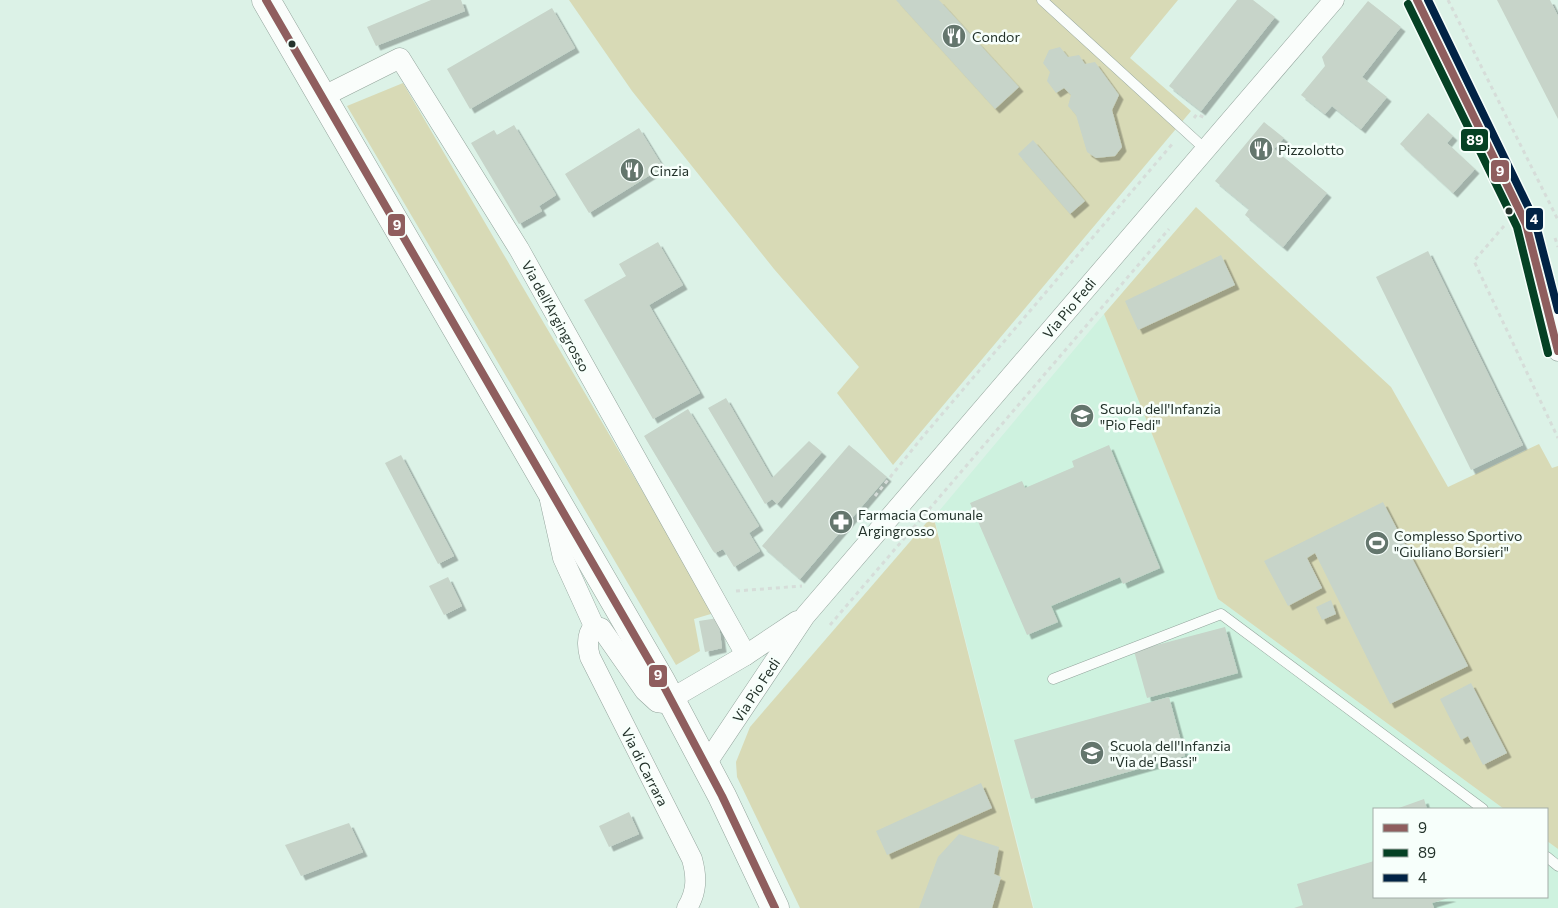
<svg xmlns="http://www.w3.org/2000/svg" width="1558" height="908" viewBox="0 0 1558 908" font-family="Commissioner,sans-serif">
  <style>
    .built { fill: #cef2df }
    .green { fill: #d8dab6 }
    .building { fill: #c7d4c9; filter: url(#shadow) }
    .lines { fill: none; stroke-linecap: round; stroke-linejoin: round }
    .lane-casing { stroke: #93a49c; stroke-width: 11 }
    .street-casing { stroke: #93a49c; stroke-width: 21 }
    .secondary-casing { stroke: #93a49c; stroke-width: 29 }
    .path { stroke: #d6ddd9; stroke-width: 3; stroke-dasharray: 4 4; stroke-linecap: butt }
    .lane { stroke: #fafdfb; stroke-width: 10 }
    .street { stroke: #fafdfb; stroke-width: 20 }
    .secondary { stroke: #fafdfb; stroke-width: 28 }
    .bus-1-casing { stroke: #f7fffb; stroke-width: 11 }
    .bus-2-casing { stroke: #f7fffb; stroke-width: 11 }
    .bus-3-casing { stroke: #f7fffb; stroke-width: 11 }
    .bus-1 { stroke: #8f5e5e; stroke-width: 8 }
    .bus-2 { stroke: #054124; stroke-width: 8 }
    .bus-3 { stroke: #012345; stroke-width: 8 }
    .bus-dot { fill: #24332b; stroke: #f7fffb; stroke-width: 2 }
    .labels { text-anchor: middle; dominant-baseline: central; stroke-width: 5; stroke-linejoin: round; paint-order: stroke }
    .poi-label { font-size: 14px; fill: #24332b; stroke: #f7fffb; text-anchor: start }
    .street-label { font-size: 14px; fill: #24332b; stroke: #f7fffb }
    .line-badge { stroke: #f7fffb; stroke-width: 2 }
    .badge-label { font-size: 14px; text-anchor: middle; font-weight: bold; fill: #fff }
  </style>
  <defs>
    <filter id="shadow"><feDropShadow dx="4.5" dy="4.5" stdDeviation="0" flood-color="#0004"/></filter>
  </defs>
  <rect width="100%" height="100%" fill="#dcf2e7"/>
  <path class="built" d="M1104,314L1218,599L1504,809H1374V897H1547V841L1558,849V908H1034L934,517Z"/>
  <g class="green">
    <path d="M569,0H1178L1130,58L1191,111L893,465L837,393L859,367L774,269L632,91Z"/>
    <path d="M403,83L714,613L694,619L700,651L676,665L347,106Z"/>
    <path d="M1196,207L1391,387L1448,487L1539,444L1552,468L1558,466V849L1547,841V809H1504L1218,599L1104,314Z"/>
    <path d="M933,515L1033,908H800L737,777L736,762L750,727Z"/>
  </g>
  <g class="building">
    <path d="M431,0H461L465,11L376,46L367,27Z"/>
    <path d="M896,0H939L1019,87L995,109Z"/>
    <path d="M1237,0H1253L1275,17L1201,111L1169,86Z"/>
    <path d="M1497,0H1550L1558,16V119Z"/>
    <path d="M1368,1L1401,27L1362,77L1387,97L1361,129L1332,106L1325,114L1301,95L1325,66L1322,57Z"/>
    <path d="M552,8L575,48L470,109L447,69Z"/>
    <path d="M1060,47L1068,57L1079,55L1085,64L1095,62L1119,95L1112,110L1122,147L1115,156L1096,158L1087,152L1076,115L1068,106L1071,95L1064,88L1056,93L1047,81L1050,72L1043,63L1049,50Z"/>
    <path d="M1428,113L1453,136L1447,143L1475,169L1453,193L1400,144Z"/>
    <path d="M1264,122L1284,138L1274,149L1327,193L1283,247L1245,215L1249,209L1215,181Z"/>
    <path d="M514,125L556,195L539,206L542,211L519,224L471,143L494,130L497,135Z"/>
    <path d="M639,128L663,167L589,213L565,174Z"/>
    <path d="M1033,140L1085,201L1070,214L1018,154Z"/>
    <path d="M658,242L683,285L649,305L700,393L653,419L584,300L626,276L619,264Z"/>
    <path d="M1428,251L1523,445L1471,470L1376,277Z"/>
    <path d="M1221,255L1235,285L1138,330L1125,301Z"/>
    <path d="M726,398L772,478L809,441L822,452L777,504L772,499L765,504L708,408Z"/>
    <path d="M688,409L759,526L749,533L760,551L734,567L723,549L715,553L713,551L644,436Z"/>
    <path d="M849,445L887,477L800,579L762,546Z"/>
    <path d="M1109,445L1160,568L1123,584L1120,577L1051,606L1058,622L1027,635L970,503L1022,481L1025,488L1074,467L1072,461Z"/>
    <path d="M401,455L454,556L438,564L385,463Z"/>
    <path d="M1383,502L1468,666L1390,704L1315,553L1307,558L1322,588L1288,606L1264,561Z"/>
    <path d="M448,577L462,606L444,615L429,586Z"/>
    <path d="M1331,600L1336,614L1322,620L1316,607Z"/>
    <path d="M718,618L722,648L705,652L699,621Z"/>
    <path d="M1225,627L1238,673L1147,698L1134,651Z"/>
    <path d="M1471,683L1507,753L1483,765L1468,736L1461,740L1440,699Z"/>
    <path d="M1169,697L1185,756L1031,799L1014,740Z"/>
    <path d="M981,783L992,808L887,855L876,831Z"/>
    <path d="M1424,799L1427,809H1396Z"/>
    <path d="M629,812L639,834L609,847L599,826Z"/>
    <path d="M349,823L363,852L301,876L285,845Z"/>
    <path d="M959,834L999,847L994,874L1001,877L992,908H919L938,857Z"/>
    <path d="M1374,861V897H1452L1432,903L1434,908H1294L1303,905L1297,884Z"/>
  </g>
  <g class="lines">
    <g class="lane-casing">
      <g id="lane">
        <path d="M1042,0L1205,149"/>
        <path d="M1053,679L1221,614L1483,809"/>
        <path d="M1547,857L1558,866"/>
      </g>
    </g>
    <g class="street-casing">
      <g id="street">
        <path d="M1417,0L1526,224L1558,351"/>
        <path d="M322,97L400,58L519,249L746,655"/>
        <path d="M550,500L563,558L594,626L601,628L645,691L657,702L664,703L746,655L797,621"/>
        <path d="M594,626C586,635 587,646 590,657L692,859C697,877 697,892 687,908"/>
        <path d="M706,764L805,616L1334,0"/>
      </g>
    </g>
    <g class="secondary-casing">
      <path id="secondary" d="M266,0L661,681L722,796L775,908"/>
    </g>
    <g class="path">
      <path d="M1448,0L1558,220"/>
      <path d="M1194,118L1197,114L1205,118"/>
      <path d="M1504,226L1474,261L1558,438"/>
      <path d="M1555,238L1558,247"/>
      <path d="M875,496L920,440L1174,142"/>
      <path d="M736,591L802,586"/>
      <path d="M830,625L1169,229"/>
    </g>
    <use href="#lane" class="lane"/>
    <use href="#street" class="street"/>
    <use href="#secondary" class="secondary"/>
    <g class="bus-1-casing">
      <g id="bus-1">
        <path d="M266,0L661,681L722,796L775,908"/>
        <path d="M1417,0L1526,224L1558,351"/>
      </g>
    </g>
    <g class="bus-2-casing">
      <path id="bus-2" d="M1408,4L1517,227L1548,353"/>
    </g>
    <g class="bus-3-casing">
      <path id="bus-3" d="M1428,0L1535,221L1558,310"/>
    </g>
    <use href="#bus-1" class="bus-1"/>
    <use href="#bus-2" class="bus-2"/>
    <use href="#bus-3" class="bus-3"/>
  </g>
  <defs>
    <g id="restaurant-disc" transform="scale(1.25)"><circle r="9.5" fill="#64766d" stroke="#f7fffb"/><path d="M-5-6h1v4h1v-4h1v4h1v-4h1v5L-1.5 .5V6h-2V.5L-5-1ZM5-6V6H3V1.5H1.5Q1.5-4 5-6Z" fill="#fff"/></g>
    <g id="school-disc" transform="scale(1.25)"><circle r="9.5" fill="#64766d" stroke="#f7fffb"/><path d="M0-5L7-2L0 1L-7-2ZM-4 1L0 2.5L4 1V4Q0 6-4 4Z" fill="#fff"/></g>
    <g id="pharmacy-disc" transform="scale(1.25)"><circle r="9.5" fill="#64766d" stroke="#f7fffb"/><path d="M-2-6h4v4h4v4h-4v4h-4v-4h-4v-4h4Z" fill="#fff"/></g>
    <g id="stadium-disc" transform="scale(1.25)"><circle r="9.5" fill="#64766d" stroke="#f7fffb"/><path d="M0-5a6.5 5 0 1 0 0 10a6.5 5 0 1 0 0-10ZM-3.5-1.8h7v3.6h-7Z" fill="#fff"/></g>
  </defs>
  <g fill-rule="evenodd">
    <use href="#restaurant-disc" x="954" y="36"/>
    <use href="#restaurant-disc" x="1261" y="149"/>
    <use href="#restaurant-disc" x="632" y="170"/>
    <use href="#school-disc" x="1082" y="416"/>
    <use href="#pharmacy-disc" x="841" y="522"/>
    <use href="#stadium-disc" x="1377" y="543"/>
    <use href="#school-disc" x="1092" y="753"/>
  </g>
  <g class="bus-dot">
    <circle cx="292" cy="44" r="4.5"/>
    <circle cx="1509" cy="211" r="4.5"/>
  </g>
  <g class="labels">
    <g class="poi-label">
      <text x="972" y="36">Condor</text>
      <text x="1278" y="149">Pizzolotto</text>
      <text x="650" y="170">Cinzia</text>
      <text x="1100" y="408">Scuola dell'Infanzia<tspan x="1100" dy="16">"Pio Fedi"</tspan></text>
      <text x="858" y="514">Farmacia Comunale<tspan x="858" dy="16">Argingrosso</tspan></text>
      <text x="1394" y="535">Complesso Sportivo<tspan x="1394" dy="16">"Giuliano Borsieri"</tspan></text>
      <text x="1110" y="745">Scuola dell'Infanzia<tspan x="1110" dy="16">"Via de' Bassi"</tspan></text>
    </g>
    <g class="street-label">
      <text transform="translate(1069 308) rotate(-50)">Via Pio Fedi</text>
      <text transform="translate(556 316) rotate(61)">Via dell'Argingrosso</text>
      <text transform="translate(756 690) rotate(-57)">Via Pio Fedi</text>
      <text transform="translate(645 767) rotate(63)">Via di Carrara</text>
    </g>
  </g>
  <g class="line-badge">
    <rect x="1460" y="128" width="29" height="24" rx="5" fill="#054124"/>
    <rect x="1490" y="159" width="20" height="24" rx="5" fill="#8f5e5e"/>
    <rect x="1525" y="207" width="19" height="24" rx="5" fill="#012345"/>
    <rect x="387" y="213" width="19" height="24" rx="5" fill="#8f5e5e"/>
    <rect x="648" y="664" width="20" height="24" rx="5" fill="#8f5e5e"/>
  </g>
  <g class="badge-label">
    <text x="1475" y="145">89</text>
    <text x="1500" y="176">9</text>
    <text x="1534" y="224">4</text>
    <text x="397" y="230">9</text>
    <text x="658" y="680">9</text>
  </g>
  <rect x="1373" y="808" width="175" height="90" fill="#f7fffb" stroke="#a3ada8"/>
  <rect x="1383" y="824" width="25" height="8" fill="#8f5e5e" stroke="#a3ada8"/>
  <text x="1418" y="833" font-size="15" fill="#24332b">9</text>
  <rect x="1383" y="849" width="25" height="8" fill="#054124" stroke="#a3ada8"/>
  <text x="1418" y="858" font-size="15" fill="#24332b">89</text>
  <rect x="1383" y="874" width="25" height="8" fill="#012345" stroke="#a3ada8"/>
  <text x="1418" y="883" font-size="15" fill="#24332b">4</text>
</svg>
